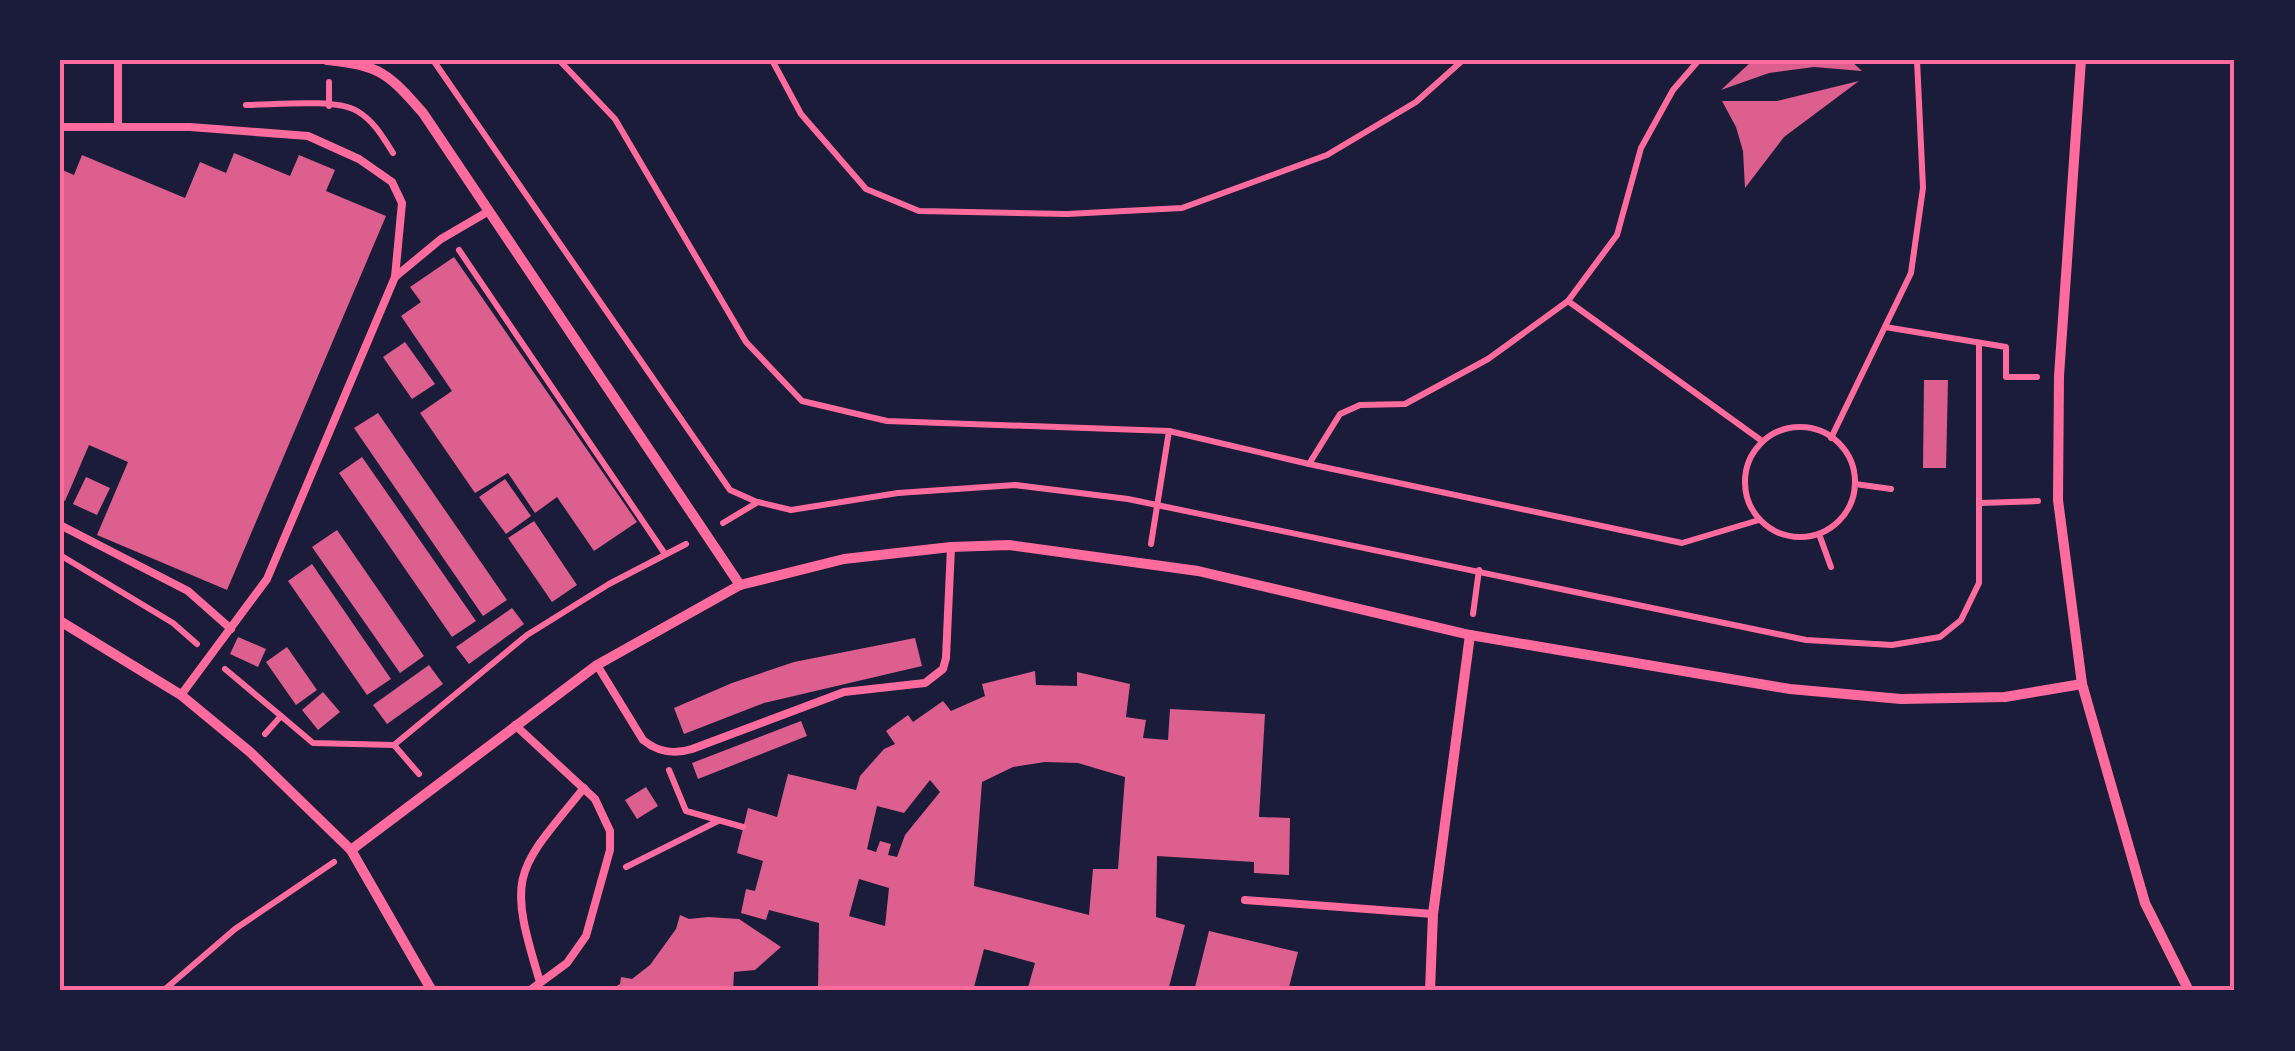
<svg xmlns="http://www.w3.org/2000/svg" width="2295" height="1051" viewBox="0 0 2295 1051" font-family="'Playfair Display',serif">
  <style>
    .building { fill: #dd5f8e; fill-rule: evenodd }
    .lines { fill: none; stroke-linecap: round; stroke-linejoin: round }
    .path { stroke: #ff6b9d; stroke-width: 6 }
    .service { stroke: #ff6b9d; stroke-width: 8 }
    .minor { stroke: #ff6b9d; stroke-width: 10 }
    .neatline { fill: none; stroke: #ff6b9d; stroke-width: 4 }
  </style>
  <rect width="100%" height="100%" fill="#1b1b3a"/>
  <g class="building">
    <path d="M1753,60H1850L1862,71L1814,67L1769,73L1721,90Z"/>
    <path d="M1859,81L1784,137L1745,188L1743,151L1736,127L1722,101H1777Z"/>
    <path d="M234,153L290,176L299,155L335,170L326,191L386,216L227,590L97,535L128,462L89,445L65,501L60,499V169L74,175L82,155L185,198L200,162L226,173Z"/>
    <path d="M454,257L637,522L594,551L557,497L535,513L508,473L475,493L420,413L452,391L401,316L421,302L410,287Z"/>
    <path d="M405,342L435,384L412,399L383,357Z"/>
    <path d="M1924,380H1948L1946,468H1923Z"/>
    <path d="M378,413L507,600L483,616L354,428Z"/>
    <path d="M362,457L476,621L452,637L339,473Z"/>
    <path d="M86,477L110,488L97,515L73,504Z"/>
    <path d="M505,479L531,516L506,534L479,497Z"/>
    <path d="M534,521L577,585L552,602L508,538Z"/>
    <path d="M337,530L424,656L400,673L312,547Z"/>
    <path d="M312,564L391,679L367,695L288,581Z"/>
    <path d="M512,608L524,624L469,664L456,647Z"/>
    <path d="M238,637L266,649L258,667L230,654Z"/>
    <path d="M915,638L922,666L764,703L684,734L674,708L732,683L794,662Z"/>
    <path d="M287,647L317,690L296,705L266,662Z"/>
    <path d="M429,665L443,684L387,724L373,705Z"/>
    <path d="M1035,671L1036,685L1077,686V672L1130,684L1126,717L1146,720L1143,738L1168,740L1170,709L1265,714L1259,817L1290,818L1289,875L1254,873V862L1157,856L1156,917L1185,925L1168,991H1027L1035,963L984,949L973,991H818L819,923L769,910L766,920L741,913L746,889L755,891L763,861L737,853L748,808L777,817L788,774L856,790L860,776L884,749L895,744L886,731L908,715L913,722L943,701L951,711L985,696L982,684ZM1045,762L1078,763L1125,777L1118,869H1093L1089,915L974,886L982,782L1013,767ZM930,780L940,792L905,835L897,857L888,855L891,844L880,841L876,852L867,849L877,806L904,813ZM859,879L889,888L885,926L849,916Z"/>
    <path d="M323,692L340,712L318,730L302,710Z"/>
    <path d="M801,721L807,736L698,779L692,763Z"/>
    <path d="M646,787L658,806L637,819L625,800Z"/>
    <path d="M680,915L689,919L708,917L739,919L781,947L755,970L734,972L733,991H608L620,984L621,977L632,979L650,965L676,929Z"/>
    <path d="M1209,931L1298,952L1288,991H1194Z"/>
  </g>
  <g class="lines">
    <g class="path">
      <path d="M433,60L730,490L757,502"/>
      <path d="M559,60L615,119L746,342L802,401L887,421L1169,431L1309,464L1682,543L1759,520"/>
      <path d="M772,60L801,114L866,189L919,211L1067,214L1182,208L1327,155L1416,102L1463,60"/>
      <path d="M246,105C273,105 335,98 357,111C374,121 383,137 393,153"/>
      <path d="M329,106V82"/>
      <path d="M459,250L665,554"/>
      <path d="M1568,301L1762,441"/>
      <path d="M1885,327L2006,347V377H2037"/>
      <circle cx="1800" cy="482" r="55"/>
      <path d="M1831,438L1911,273L1923,188L1917,60"/>
      <path d="M1309,464L1340,414L1360,405L1405,404L1488,359L1568,301L1617,235L1641,148L1673,90L1699,60"/>
      <path d="M1855,484L1891,489"/>
      <path d="M1980,503L2038,501"/>
      <path d="M723,523L758,502L791,510L898,493L1015,485L1128,499L1806,640L1892,645L1940,637L1961,620L1979,583V343"/>
      <path d="M1819,534L1831,567"/>
      <path d="M1151,544L1169,431"/>
      <path d="M60,555L173,623L197,644"/>
      <path d="M1473,614L1479,570"/>
      <path d="M225,669L281,716L265,734"/>
      <path d="M281,716L313,743L394,745L527,635L609,584L686,544"/>
      <path d="M394,745L419,774"/>
      <path d="M669,770L686,811L743,827"/>
      <path d="M626,867L718,821"/>
      <path d="M163,991L235,929L334,862"/>
    </g>
    <g class="service">
      <path d="M118,60V127H190L308,136L359,159L392,182L402,203L395,277L267,579L181,695"/>
      <path d="M60,127H118"/>
      <path d="M395,277L441,239L489,211"/>
      <path d="M60,525L188,591L231,629"/>
      <path d="M597,665L643,740C658,752 673,755 692,749L844,692L925,683L943,669L946,658L951,547"/>
      <path d="M515,725L595,799L610,831V850L586,936L567,963L529,991"/>
      <path d="M1245,900L1433,914"/>
      <path d="M540,982C507,874 514,873 584,788"/>
    </g>
    <g class="minor">
      <path d="M327,60C380,65 389,74 423,113L740,585"/>
      <path d="M2081,60L2059,376L2058,500L2082,684L2145,903L2189,991"/>
      <path d="M60,621L181,695L250,752L351,850L432,991"/>
      <path d="M351,850L597,665L740,585L844,559L951,547L1009,545L1198,571L1470,635L1790,689L1901,699L2005,697L2082,684"/>
      <path d="M1430,991L1433,914L1470,635"/>
    </g>
  </g>
  <rect width="2295" height="1051" fill="none" stroke="#1b1b3a" stroke-width="125"/>
  <rect x="62" y="62" width="2170" height="926" class="neatline"/>
</svg>
